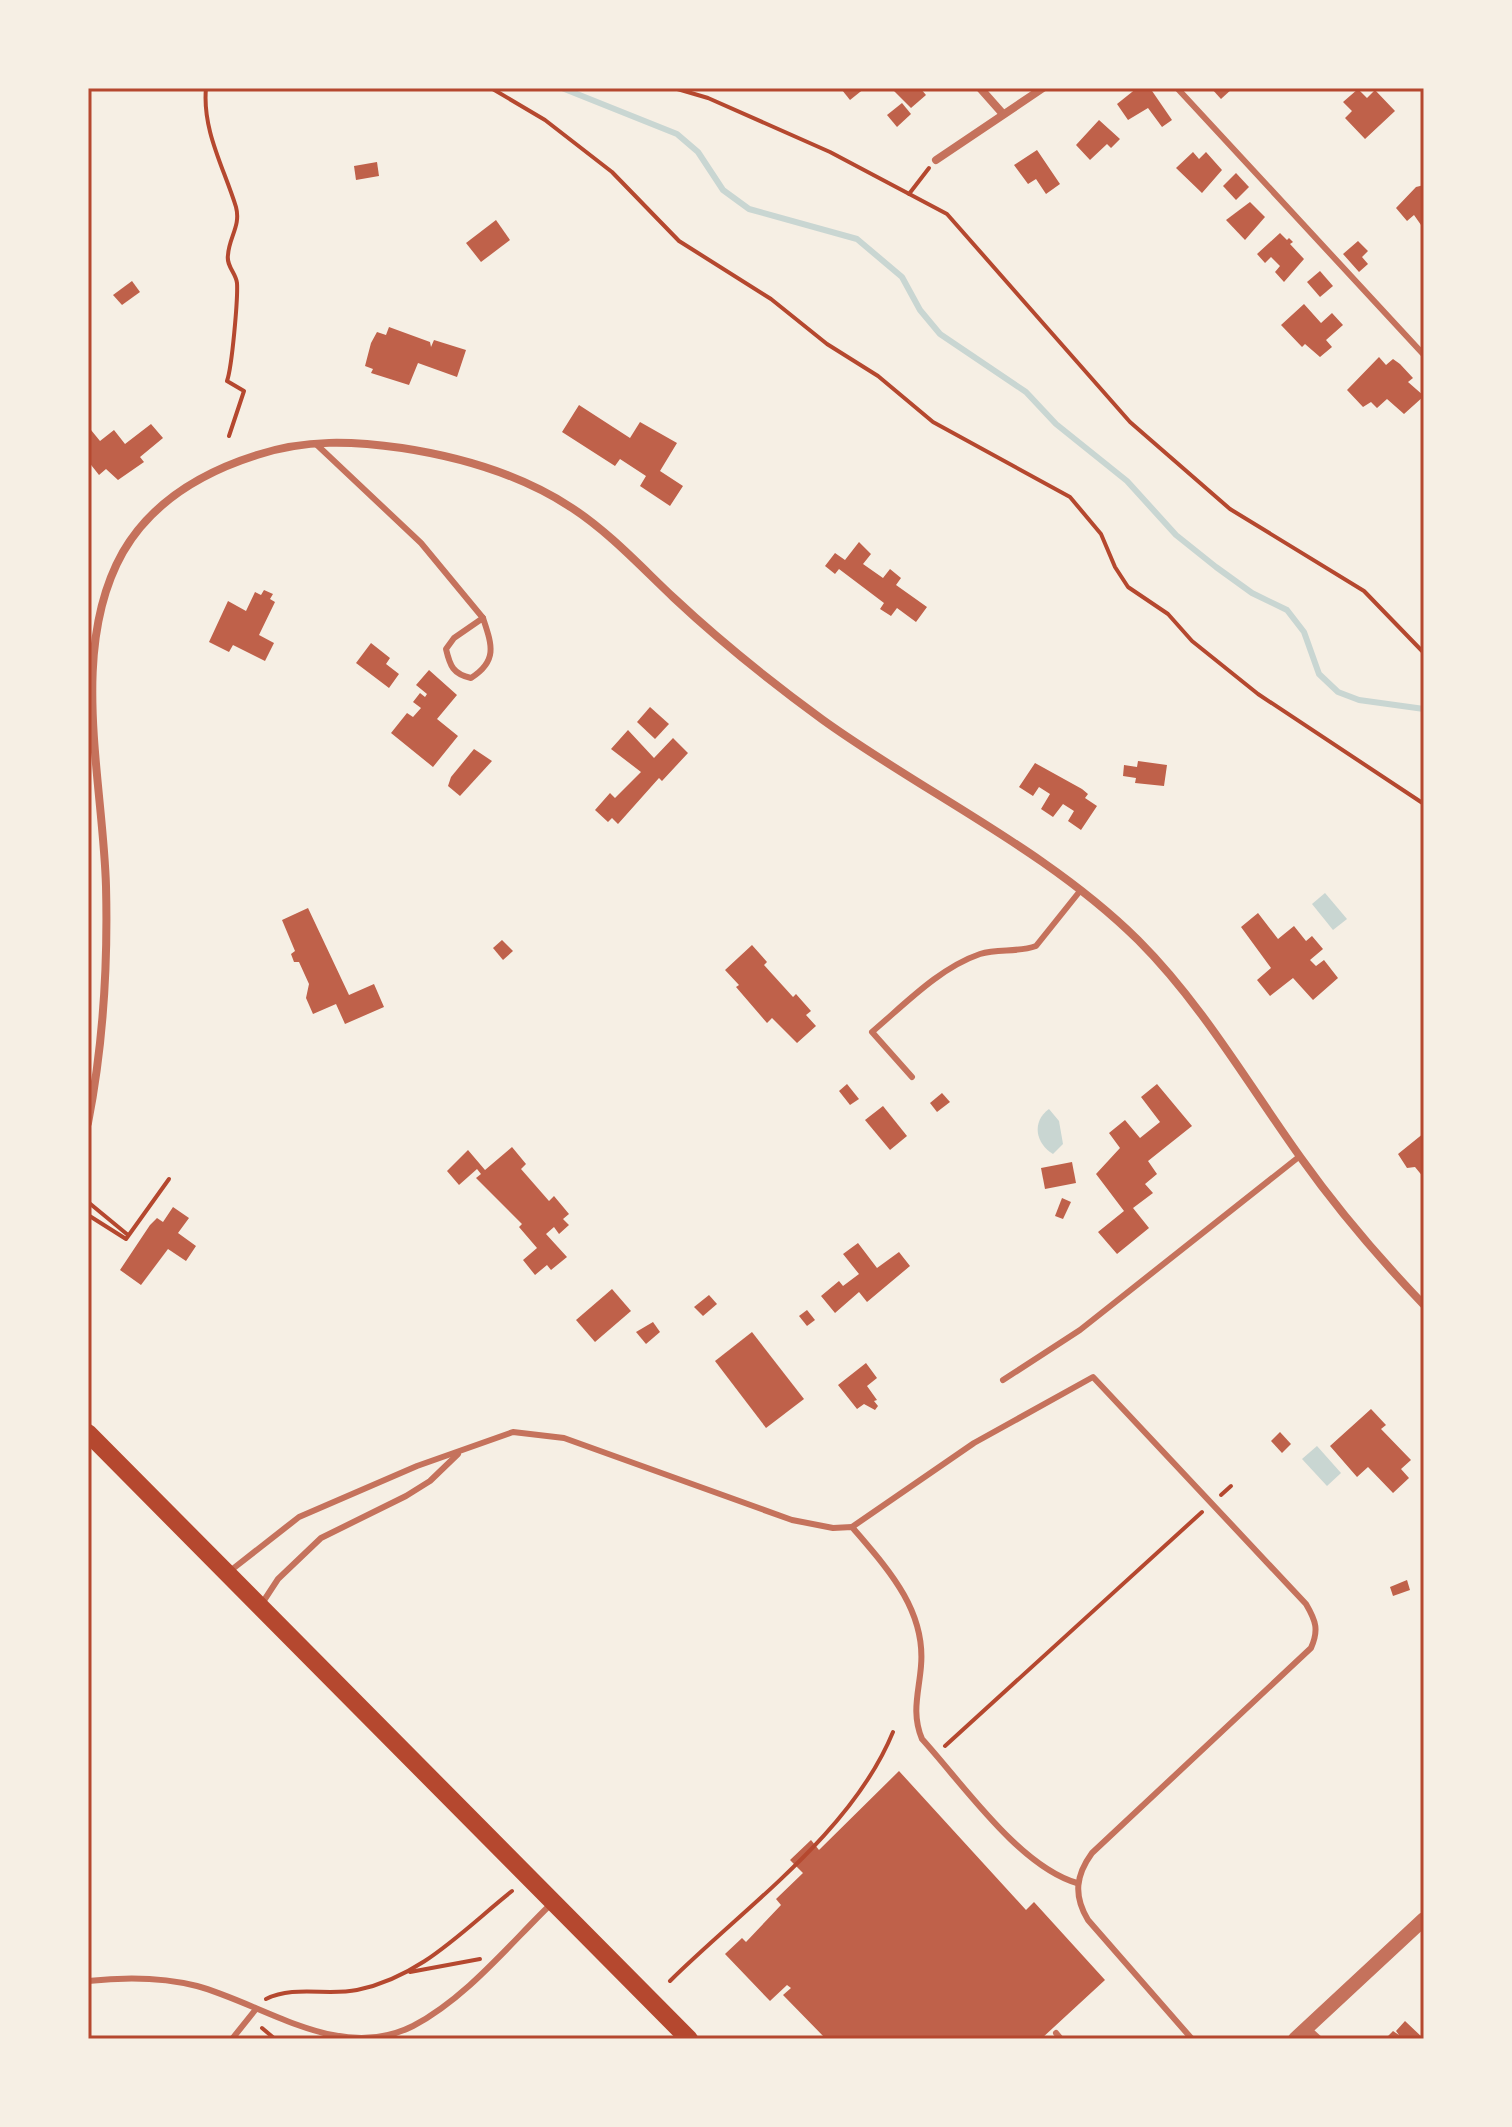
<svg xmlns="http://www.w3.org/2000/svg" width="1512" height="2127" viewBox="0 0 1512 2127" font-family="'Fira Sans Condensed',sans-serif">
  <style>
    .water { fill: #c9d6d2 }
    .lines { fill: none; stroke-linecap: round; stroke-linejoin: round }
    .stream { stroke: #c9d6d2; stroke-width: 6 }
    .building { fill: #bf614a }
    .path { stroke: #b5482f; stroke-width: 4 }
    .service { stroke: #c5725c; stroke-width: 6 }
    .minor { stroke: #c5725c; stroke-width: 8 }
    .tertiary { stroke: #c5725c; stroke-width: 14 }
    .primary { stroke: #b5482f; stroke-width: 18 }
    .neatline { fill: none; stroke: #b5482f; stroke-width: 3 }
  </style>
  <rect width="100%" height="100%" fill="#f6efe4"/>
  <g class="water">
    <path d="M1325,893L1347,919L1333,930L1312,904Z"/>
    <path d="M1049,1109L1059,1121L1063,1144L1053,1154C1036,1144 1031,1122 1049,1109Z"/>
    <path d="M1317,1446L1341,1473L1327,1486L1302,1459Z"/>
  </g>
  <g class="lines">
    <path class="stream" d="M562,88L677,134L698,152L723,190L749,209L857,239L902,277L920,310L940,334L1026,392L1056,424L1127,481L1176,535L1216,567L1252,593L1287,610L1304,632L1319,674L1338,692L1359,700L1424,709"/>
  </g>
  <g class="building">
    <path d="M844,88H865L850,100L842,90Z"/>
    <path d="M891,88H920L926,95L911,108Z"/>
    <path d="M1137,88H1150L1172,120L1162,127L1148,108L1128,120L1117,104Z"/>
    <path d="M1211,88H1233L1221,99Z"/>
    <path d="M1358,89L1367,98L1375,90L1395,111L1365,139L1345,118L1352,111L1343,102Z"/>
    <path d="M902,103L911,114L897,127L887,115Z"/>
    <path d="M1099,120L1120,139L1111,148L1107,144L1090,160L1076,145Z"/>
    <path d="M1037,150L1060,184L1046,194L1036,179L1028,184L1014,165Z"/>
    <path d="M1193,152L1199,159L1206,152L1222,170L1202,193L1176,168Z"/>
    <path d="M377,162L379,176L356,180L354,166Z"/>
    <path d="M1236,173L1249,187L1236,200L1223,186Z"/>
    <path d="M1424,185V222L1421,225L1414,215L1407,221L1396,208L1416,187Z"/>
    <path d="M1250,202L1265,217L1245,240L1226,220Z"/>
    <path d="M496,220L510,240L481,262L466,243Z"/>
    <path d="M1280,233L1287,240L1289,238L1293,242L1290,244L1304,259L1284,282L1275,272L1280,266L1271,257L1265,263L1257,254Z"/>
    <path d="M1358,241L1368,251L1362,257L1368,264L1359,272L1343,254Z"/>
    <path d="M1320,271L1333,286L1320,297L1307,282Z"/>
    <path d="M132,281L140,292L122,305L113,295Z"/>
    <path d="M1304,304L1321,323L1332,313L1343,325L1326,340L1332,347L1320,357L1305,344L1302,347L1281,325Z"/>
    <path d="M389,327L430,342L431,347L434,340L466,350L457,377L418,363L409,385L371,373L373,369L365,366L371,343L377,332L386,335Z"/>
    <path d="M1379,357L1386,365L1393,359L1400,364L1413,378L1408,382L1424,396L1404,414L1387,399L1377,408L1371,402L1363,407L1347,390Z"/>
    <path d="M579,405L630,438L640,422L677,443L660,471L683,486L670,506L640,486L646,476L620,459L615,466L562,432Z"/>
    <path d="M151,424L163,438L140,457L144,462L118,480L106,469L99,475L88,461V433L91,430L100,441L114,430L125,444Z"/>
    <path d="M859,542L871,554L863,564L883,578L890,569L901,578L896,585L927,607L916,622L897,608L891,616L880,609L884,603L839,569L835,574L825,566L835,553L845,560Z"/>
    <path d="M264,590L273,594L270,599L275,602L259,635L274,643L265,661L233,645L229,652L209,642L228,601L246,611L255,592L261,595Z"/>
    <path d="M371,643L390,658L386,664L399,674L389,688L356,663Z"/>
    <path d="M429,670L457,695L437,719L458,736L433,767L391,733L407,713L413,717L421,708L413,702L420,693L425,697L427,694L416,685Z"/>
    <path d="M650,707L669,724L655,739L637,722Z"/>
    <path d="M628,730L654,758L673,738L688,753L662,781L659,778L618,824L612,818L608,822L595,810L610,793L615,798L641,772L611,749Z"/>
    <path d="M474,749L492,761L460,796L448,786L451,777Z"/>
    <path d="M1138,761L1167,765L1164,786L1135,783L1136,778L1123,776L1124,765L1137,767Z"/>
    <path d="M1035,763L1082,789L1088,794L1085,798L1097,806L1081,830L1068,821L1074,811L1063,804L1053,817L1041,809L1050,794L1039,787L1033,796L1019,787Z"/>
    <path d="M308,908L349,995L374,984L384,1007L345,1024L336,1004L313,1014L306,998L309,984L299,962H294L291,954L295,951L282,920Z"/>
    <path d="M1258,913L1278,939L1294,926L1306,941L1312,936L1323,949L1310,960L1316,966L1324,960L1338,978L1313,1000L1293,978L1270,996L1257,980L1271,968L1241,927Z"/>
    <path d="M502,940L513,951L503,960L493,948Z"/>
    <path d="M752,945L767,962L764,965L793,997L796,994L811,1011L806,1015L816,1026L797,1043L772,1018L767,1023L736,987L739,985L725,970Z"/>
    <path d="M847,1084L859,1099L850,1105L839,1091Z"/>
    <path d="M1157,1084L1192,1126L1148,1161L1157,1174L1145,1184L1153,1193L1133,1208L1149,1228L1117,1254L1098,1232L1124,1211L1096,1174L1120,1148L1109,1133L1125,1120L1140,1138L1160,1122L1141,1097Z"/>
    <path d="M942,1093L950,1102L937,1112L930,1103Z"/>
    <path d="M883,1106L907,1136L890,1150L865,1120Z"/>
    <path d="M1424,1133V1178L1415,1167L1407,1168L1398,1154Z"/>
    <path d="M512,1147L526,1164L521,1169L549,1201L554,1196L569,1214L563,1219L569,1225L559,1234L554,1227L546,1234L567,1257L551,1270L547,1265L535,1275L523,1260L537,1248L519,1227L522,1224L476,1178L481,1174L477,1169L459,1185L447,1171L468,1150L485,1170Z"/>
    <path d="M1072,1162L1076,1183L1045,1189L1041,1168Z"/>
    <path d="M1062,1198L1071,1202L1063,1219L1055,1216Z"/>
    <path d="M173,1207L189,1218L178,1233L196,1246L186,1261L168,1249L141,1285L120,1270L150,1225L157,1218L163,1222Z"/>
    <path d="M858,1243L877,1268L899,1252L910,1266L867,1302L859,1292L835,1313L821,1296L839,1281L843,1286L859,1274L843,1254Z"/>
    <path d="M612,1289L631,1311L595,1342L576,1320Z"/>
    <path d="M709,1295L717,1304L703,1316L694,1307Z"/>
    <path d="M807,1310L815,1320L807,1326L799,1316Z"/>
    <path d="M653,1322L660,1332L646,1344L636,1332Z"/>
    <path d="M752,1332L804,1399L766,1428L715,1361Z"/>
    <path d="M866,1363L877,1378L867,1386L877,1400L874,1401L878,1406L875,1410L864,1404L857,1409L838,1385Z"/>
    <path d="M1371,1409L1386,1425L1381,1429L1411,1460L1401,1469L1409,1478L1393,1493L1368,1467L1357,1477L1330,1446Z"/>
    <path d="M1280,1432L1291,1444L1282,1453L1271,1441Z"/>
    <path d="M1407,1580L1410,1590L1393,1596L1390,1587Z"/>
    <path d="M899,1771L1026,1910L1034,1902L1105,1980L1041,2039H826L783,1995L791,1988L787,1985L770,2001L725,1954L742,1938L746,1942L781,1905L776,1899L803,1873L790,1860L811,1840L819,1850Z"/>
    <path d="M1405,2021L1424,2039H1385L1393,2031L1399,2035L1396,2031Z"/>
  </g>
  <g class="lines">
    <g class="path">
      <path d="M206,88C202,130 224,168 236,207C241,226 229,237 228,255C226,266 236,273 237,283C238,299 232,367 227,381L244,391L229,436"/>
      <path d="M491,88L545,120L612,172L679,241L771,299L827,344L878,376L933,422L1070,497L1101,534L1115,567L1128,587L1168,614L1192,641L1258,694L1424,804"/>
      <path d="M674,88L708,98L830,152L947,214L1130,422L1230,509L1364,591L1424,653"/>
      <path d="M909,194L929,168"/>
      <path d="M88,1202L128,1235"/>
      <path d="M88,1215L126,1239L169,1179"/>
      <path d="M1221,1495L1231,1486"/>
      <path d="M945,1746L1202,1512"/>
      <path d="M410,1972L480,1959"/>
      <path d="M670,1981C746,1906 852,1832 893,1732"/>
      <path d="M266,1999C294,1985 327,1996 357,1990C421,1977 463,1930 512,1891"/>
      <path d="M262,2028L275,2039"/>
    </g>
    <g class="service">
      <path d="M1177,88L1424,355"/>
      <path d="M316,444L421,543L483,618"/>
      <path d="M483,618C492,645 498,661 471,678C453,674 450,666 446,649L454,638Z"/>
      <path d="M912,1077L872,1032C904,1005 939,968 980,954C998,948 1017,953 1036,946L1080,891"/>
      <path d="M1003,1380L1080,1330L1300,1156"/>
      <path d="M852,1527L974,1443L1093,1377L1306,1604C1316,1621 1319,1630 1311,1648L1092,1853C1076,1875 1073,1895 1088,1920L1192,2039"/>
      <path d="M230,1571L299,1517L417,1466L513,1432L564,1438L792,1520L833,1528L852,1527C886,1567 926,1609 921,1666C919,1692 911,1713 922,1739C963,1784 1019,1866 1077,1883"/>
      <path d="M261,1605L278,1579L321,1538L406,1496L430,1481L458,1454"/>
      <path d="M88,1981C124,1977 162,1977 197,1986C266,2005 340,2063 413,2026C466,1998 508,1946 550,1905"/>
      <path d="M1056,2033L1061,2039"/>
      <path d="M232,2039L256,2009"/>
    </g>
    <g class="minor">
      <path d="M980,88L1003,114"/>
      <path d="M936,160L1043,88"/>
      <path d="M88,1123C103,1046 108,965 106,886C103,780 68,649 123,552C152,502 203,472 257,455C306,439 352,441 402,448C461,457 522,475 572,508C610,533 641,567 674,598C721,642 771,682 823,720C926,794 1047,850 1138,940C1202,1004 1248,1084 1301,1158C1338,1210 1380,1259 1424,1305"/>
      <path d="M1306,2028L1318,2039"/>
    </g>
    <path class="tertiary" d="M1295,2039L1424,1919"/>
    <path class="primary" d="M88,1433L689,2039"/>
  </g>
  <rect width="1512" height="2127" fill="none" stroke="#f6efe4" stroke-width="180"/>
  <rect x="90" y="90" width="1332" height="1947" class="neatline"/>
</svg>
